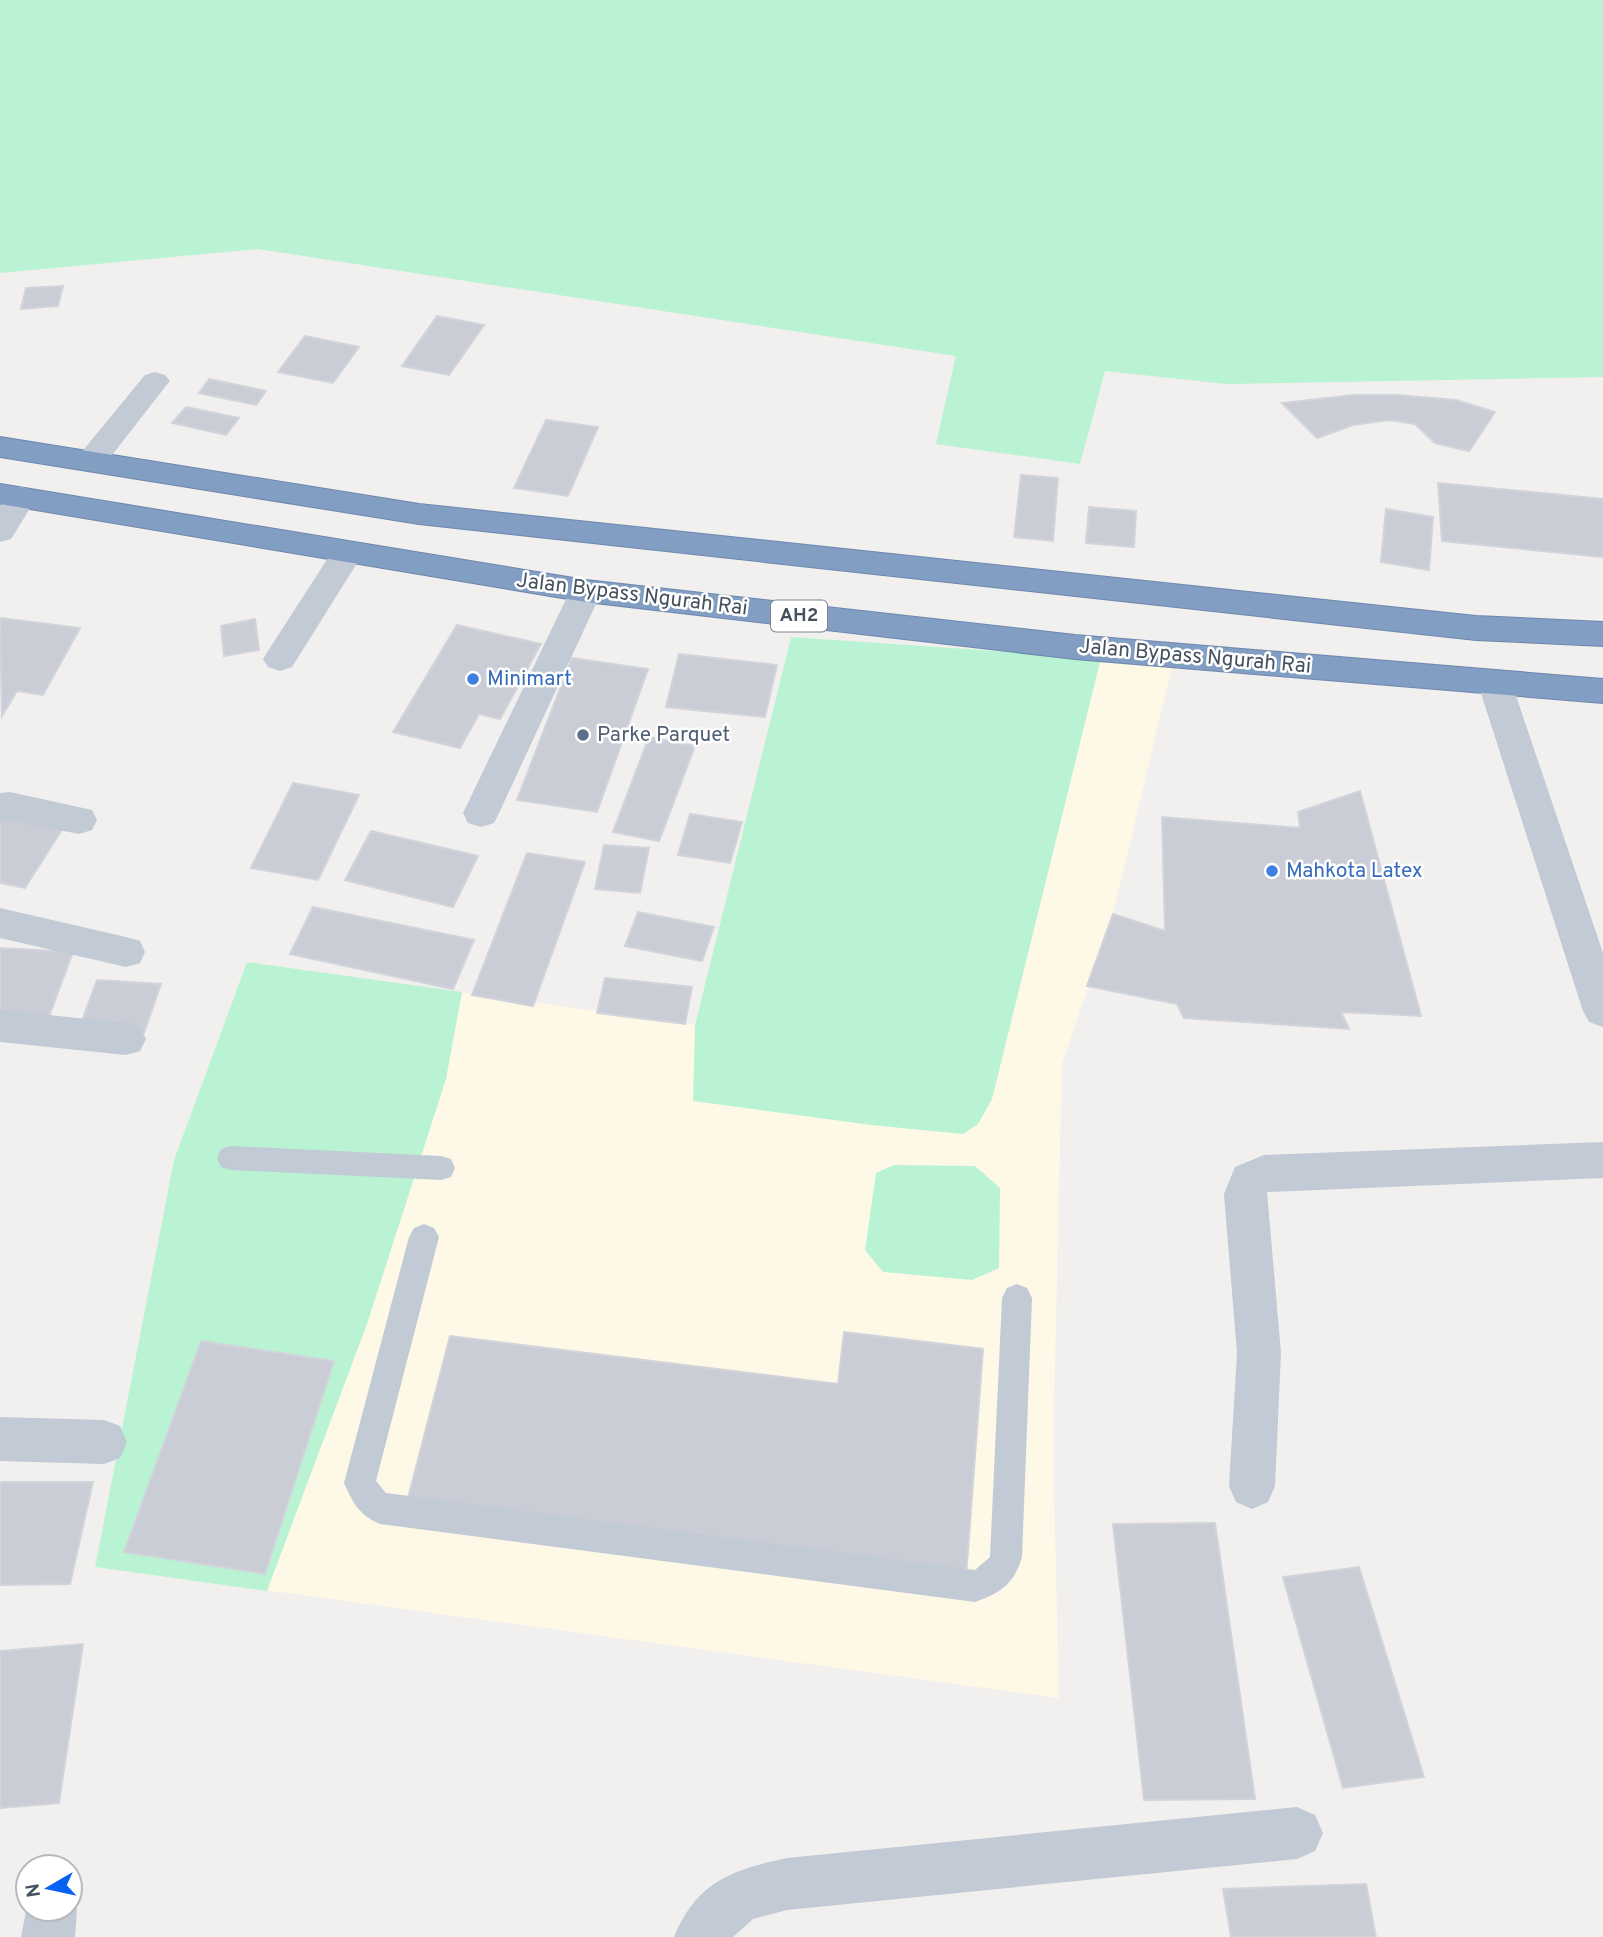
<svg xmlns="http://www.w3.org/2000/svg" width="1603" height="1937" viewBox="0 0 1603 1937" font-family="Overpass,sans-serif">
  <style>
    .commercial { fill: #fef8e7 }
    .green { fill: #b9f3d3 }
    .building { fill: #cacdd5; stroke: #d2d4db; stroke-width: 2 }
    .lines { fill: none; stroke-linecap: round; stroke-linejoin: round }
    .highway-casing { stroke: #6d88ae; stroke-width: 2 }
    .lane { fill: #c1cad5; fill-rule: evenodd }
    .street { fill: #c1cad5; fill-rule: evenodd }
    .highway { fill: #829ec3; fill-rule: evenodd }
    .shop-dot { fill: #3f7fe0; stroke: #fff; stroke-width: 2.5 }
    .service-dot { fill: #5c6f8a; stroke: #fff; stroke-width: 2.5 }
    .labels { text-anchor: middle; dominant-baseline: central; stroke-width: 5; stroke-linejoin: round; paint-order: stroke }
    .shield { fill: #fff; stroke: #7d858e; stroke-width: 2 }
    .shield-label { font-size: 19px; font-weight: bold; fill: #45515e }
    .street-label { font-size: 21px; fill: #45515e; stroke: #fff }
    .shop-label { font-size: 21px; fill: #366cbe; stroke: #fff; text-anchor: start }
    .service-label { font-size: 21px; fill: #4e5e75; stroke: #fff; text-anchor: start }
  </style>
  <rect width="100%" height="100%" fill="#f2efef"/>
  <path class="commercial" d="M791,637L1173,663L1113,914L1062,1064L1053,1450L1059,1698L95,1567L174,1160L247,962L695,1025Z"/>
  <g class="green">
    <path d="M0,0H1603V377L1226,384L1105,371L1080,464L936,444L956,356L258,249L0,273Z"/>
    <path d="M791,637L1101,658L992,1099L978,1124L963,1134L871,1125L693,1101L695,1025Z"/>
    <path d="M247,962L462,992L446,1079L367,1324L267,1591L95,1567L174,1160Z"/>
    <path d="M894,1165L975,1166L1000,1188L999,1268L972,1280L883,1272L865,1250L876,1173Z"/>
  </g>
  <g class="building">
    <path d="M63,286L58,306L21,309L26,288Z"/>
    <path d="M437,316L484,325L449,375L402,366Z"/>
    <path d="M305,336L359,347L333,383L278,372Z"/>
    <path d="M209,379L266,391L256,405L199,393Z"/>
    <path d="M1354,395H1397L1456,400L1495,412L1469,451L1435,443L1415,424L1389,420L1353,425L1317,438L1282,403Z"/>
    <path d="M186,407L239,418L226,435L172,423Z"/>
    <path d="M546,420L598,427L568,496L514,488Z"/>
    <path d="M1021,475L1058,478L1053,541L1014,537Z"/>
    <path d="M1438,483L1603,499V557L1442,541Z"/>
    <path d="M1089,507L1136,511L1134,547L1086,543Z"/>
    <path d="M1386,509L1433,517L1429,570L1381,562Z"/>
    <path d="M0,618L80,628L43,695L17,691L2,716Z"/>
    <path d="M255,619L259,650L224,656L221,626Z"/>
    <path d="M457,625L541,644L500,719L479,714L460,748L393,732Z"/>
    <path d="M679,654L777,665L765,717L666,707Z"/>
    <path d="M572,658L648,669L597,812L517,800Z"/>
    <path d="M649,737L695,746L659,841L613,832Z"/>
    <path d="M293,783L359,795L318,880L251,868Z"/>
    <path d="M1360,791L1421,1016L1341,1012L1349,1029L1184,1018L1177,1004L1087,986L1113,914L1165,931L1162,817L1300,828L1298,812Z"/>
    <path d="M0,812L65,825L25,888L0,883Z"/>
    <path d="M690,814L742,822L730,863L678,855Z"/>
    <path d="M371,831L478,856L453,907L345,880Z"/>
    <path d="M604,845L649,848L640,893L595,889Z"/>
    <path d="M527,853L585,862L533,1006L472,995Z"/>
    <path d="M313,907L474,940L453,989L290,954Z"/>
    <path d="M638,912L714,927L702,961L625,946Z"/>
    <path d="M0,948L73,952L48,1019L0,1016Z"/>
    <path d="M605,978L692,987L685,1024L597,1013Z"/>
    <path d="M97,980L161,984L144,1033L79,1029Z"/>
    <path d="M844,1332L983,1349L966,1577L407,1502L450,1336L838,1384Z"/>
    <path d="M201,1341L334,1361L265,1574L124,1552Z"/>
    <path d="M0,1482H93L70,1584L0,1585Z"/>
    <path d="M1215,1523L1255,1799L1144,1800L1113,1524Z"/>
    <path d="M1359,1567L1424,1777L1343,1788L1283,1577Z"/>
    <path d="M83,1644L59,1803L0,1808V1651Z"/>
    <path d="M1366,1884L1376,1937H1231L1223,1889Z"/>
  </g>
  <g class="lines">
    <g class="highway-casing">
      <g id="highway">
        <path d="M0,437L419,504L1476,616L1603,622V646L1476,640L419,524L0,457Z"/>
        <path d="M0,484L586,580L1075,635L1603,679V703L1075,659L586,602L0,504Z"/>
      </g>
    </g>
    <g class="lane">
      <path d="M231,1146L441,1156L451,1159L455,1168L451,1177L441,1180L231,1170L221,1167L217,1158L221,1149Z"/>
      <path d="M424,1224L434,1228L439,1237L376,1481L386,1493L975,1570L990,1557L1002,1298L1007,1288L1017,1284L1027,1288L1032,1298L1022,1557C1014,1584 1001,1593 975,1602L380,1524C359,1515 353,1503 344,1483L409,1237L414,1228Z"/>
    </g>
    <g class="street">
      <path d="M155,372L165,375L170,381L165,387L102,468L91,471L80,468L76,461L80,454L145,375Z"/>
      <path d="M21,487L32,490L37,497L11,539L0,542V506L10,490Z"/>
      <path d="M348,541L359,544L364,552L292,667L280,671L268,667L263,659L268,651L337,544Z"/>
      <path d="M586,580L598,583L602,591L499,813L494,823L481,827L468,823L463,813L570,591L574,583Z"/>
      <path d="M1495,672L1507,675L1512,684L1603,953V1027L1589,1022L1583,1011L1478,684L1483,675Z"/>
      <path d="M10,792L92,810L97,820L92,830L79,834L10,820L0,821V793Z"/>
      <path d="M0,908L126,937L140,941L145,952L140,963L126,967L0,938Z"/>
      <path d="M0,1010L126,1023L140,1027L146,1039L140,1051L126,1055L0,1042Z"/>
      <path d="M1603,1142V1178L1267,1192L1281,1353L1275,1486L1268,1502L1252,1509L1236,1502L1229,1486L1237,1353L1224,1194L1235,1167L1264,1155Z"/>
      <path d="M0,1417L104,1420L120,1426L127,1442L120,1458L104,1464L0,1461Z"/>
      <path d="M1297,1807L1315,1815L1323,1833L1315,1851L1297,1859L787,1910L753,1919L733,1937H674C697,1881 732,1870 787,1858Z"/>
      <path d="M70,1891L77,1909L75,1937H21L28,1901V1909H70Z"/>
    </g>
    <use href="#highway" class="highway"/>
  </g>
  <g class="shop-dot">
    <circle cx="473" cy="679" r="7"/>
    <circle cx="1272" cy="871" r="7"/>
  </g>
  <circle class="service-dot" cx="583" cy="735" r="7"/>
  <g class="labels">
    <rect class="shield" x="771" y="600.5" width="56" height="31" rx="5"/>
    <g class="shield-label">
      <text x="799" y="616">AH2</text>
    </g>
    <g class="street-label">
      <text transform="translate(632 595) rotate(7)">Jalan Bypass Ngurah Rai</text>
      <text transform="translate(1195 657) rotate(5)">Jalan Bypass Ngurah Rai</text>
    </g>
    <g class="shop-label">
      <text x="487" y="679">Minimart</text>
      <text x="1286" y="871">Mahkota Latex</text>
    </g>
    <g class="service-label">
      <text x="597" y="735">Parke Parquet</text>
    </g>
  </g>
  <g transform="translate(49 1888) rotate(261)"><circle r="33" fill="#ffffff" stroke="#b5b9bf" stroke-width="2"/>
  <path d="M0-5L12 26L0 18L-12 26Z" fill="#0761f3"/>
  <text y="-10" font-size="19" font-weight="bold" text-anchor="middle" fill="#45515e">N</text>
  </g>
</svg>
